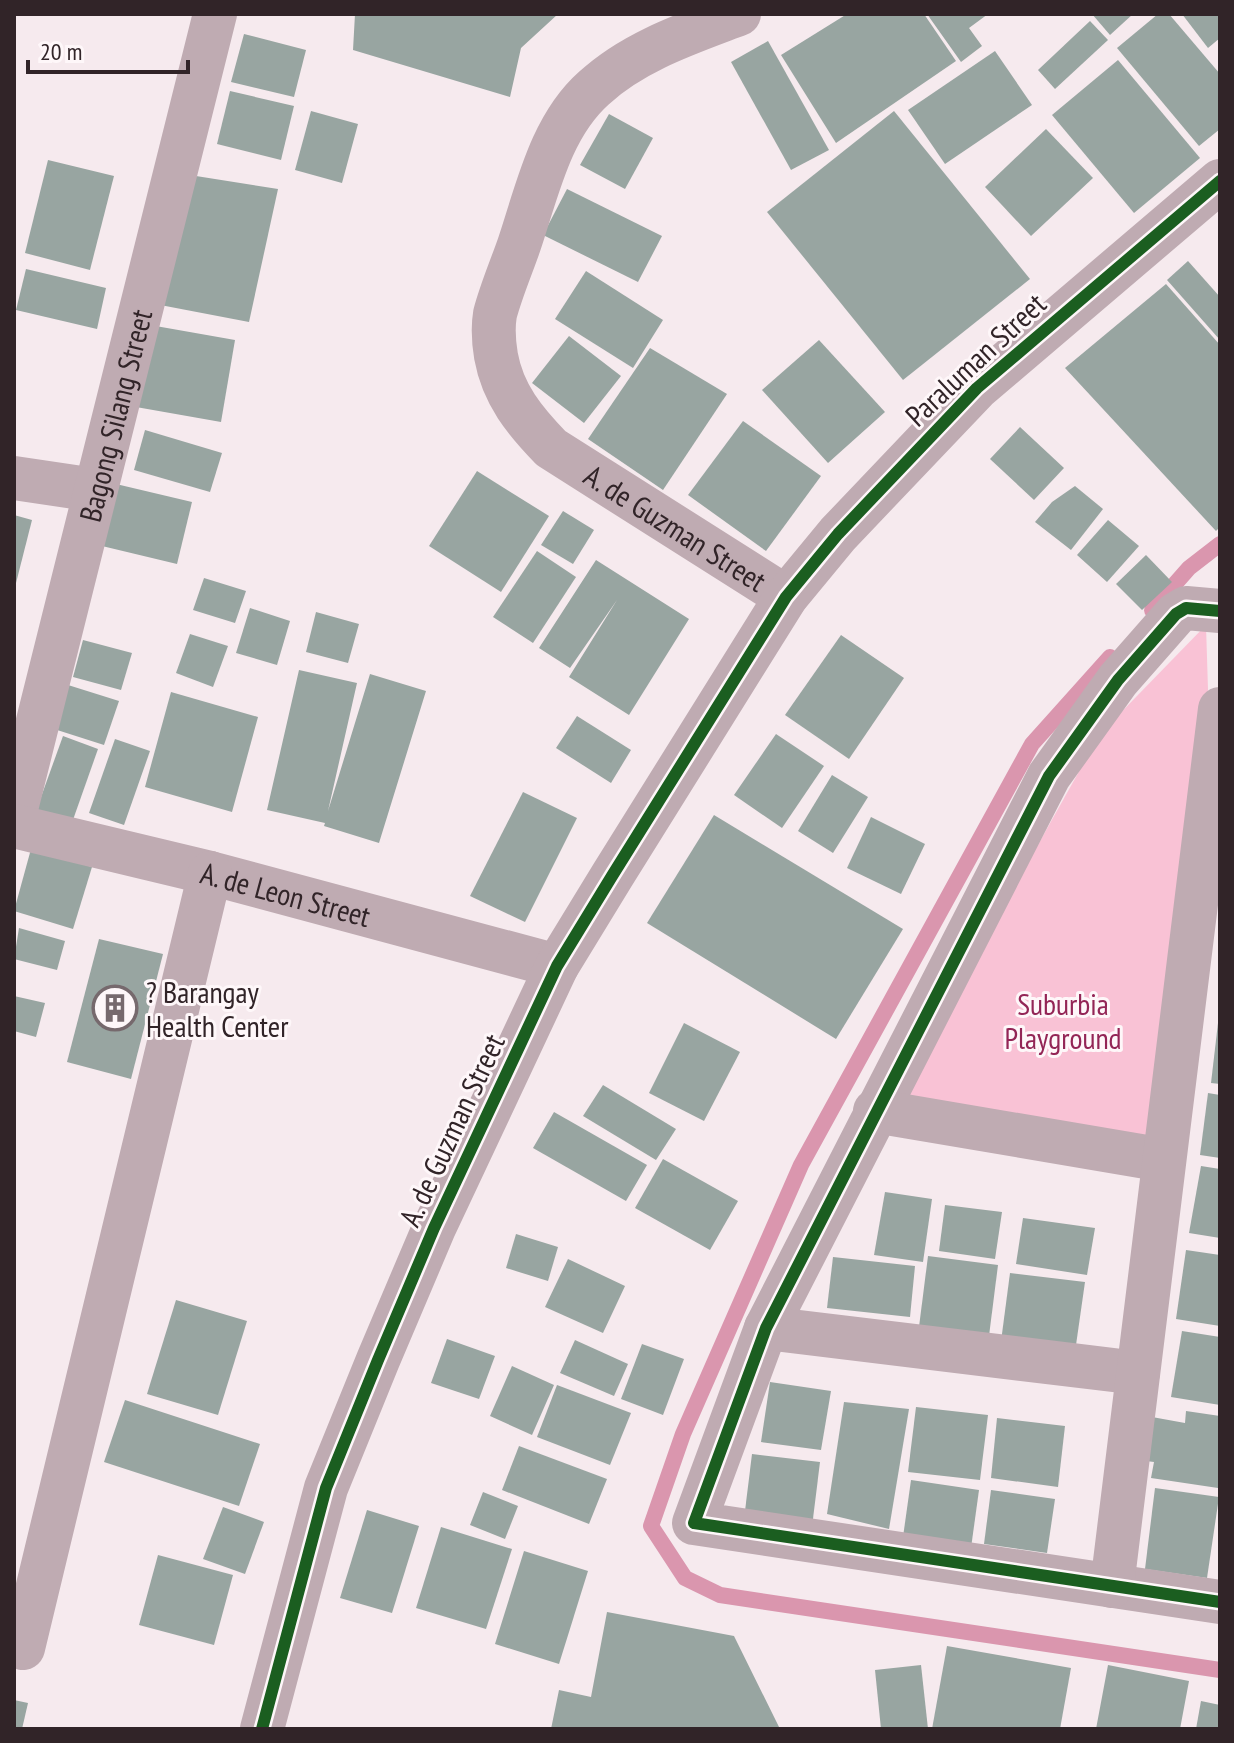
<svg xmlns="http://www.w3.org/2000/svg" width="1234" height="1743" viewBox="0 0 1234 1743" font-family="'PT Sans Narrow',sans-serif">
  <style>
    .green { fill: #f9c2d5 }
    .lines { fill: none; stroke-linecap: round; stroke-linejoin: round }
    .stream { stroke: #da96ae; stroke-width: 16 }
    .building { fill: #98a5a1 }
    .minor { stroke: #bfabb2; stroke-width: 44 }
    .cycleway-casing { stroke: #fef7f9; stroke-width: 17 }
    .cycleway { stroke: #1b5e20; stroke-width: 12 }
    .labels { text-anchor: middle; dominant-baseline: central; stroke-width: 6; stroke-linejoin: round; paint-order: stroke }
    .street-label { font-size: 30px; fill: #312428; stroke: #fef7f9 }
    .poi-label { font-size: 30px; fill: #312428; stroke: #fef7f9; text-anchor: start }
    .park-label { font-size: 30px; fill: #932556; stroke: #fef7f9 }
  </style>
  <rect width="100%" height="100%" fill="#f6eaee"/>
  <path class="green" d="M1206,625L1208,690L1184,914L1153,1145L905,1098L1002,909L1100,734Z"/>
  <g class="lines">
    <g class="stream">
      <path d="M1152,610L1189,568L1220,544"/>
      <path d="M1110,657L1032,744L801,1165L683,1434L651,1526L685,1578L720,1595L1220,1670"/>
    </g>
  </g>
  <g class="building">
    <path d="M355,14H558L521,48L510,97L353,50Z"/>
    <path d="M847,14H924L956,61L836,143L781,55Z"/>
    <path d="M927,14H988L969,28L982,46L961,62Z"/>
    <path d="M1092,14H1133L1110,35Z"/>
    <path d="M1158,14H1169L1220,74V129L1199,146L1117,48Z"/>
    <path d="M1182,14H1220V38L1208,48Z"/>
    <path d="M1090,21L1108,40L1055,89L1038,70Z"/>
    <path d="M244,34L306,50L294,97L231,82Z"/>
    <path d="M768,41L829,150L791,170L731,62Z"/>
    <path d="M995,51L1032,105L945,164L908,110Z"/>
    <path d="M1118,60L1200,158L1134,213L1052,115Z"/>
    <path d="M230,91L294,106L281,160L217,144Z"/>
    <path d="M311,111L358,124L342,183L295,170Z"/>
    <path d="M894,111L1030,279L903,380L767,212Z"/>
    <path d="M609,114L653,138L625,189L580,165Z"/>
    <path d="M1046,129L1093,178L1031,236L985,187Z"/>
    <path d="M48,160L114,176L90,270L25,253Z"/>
    <path d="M196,176L278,189L249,322L155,304Z"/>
    <path d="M567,189L662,236L638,282L543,235Z"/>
    <path d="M1188,261L1220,297V340L1167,280Z"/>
    <path d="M26,269L106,288L97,329L16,310Z"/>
    <path d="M586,271L663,320L633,368L555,319Z"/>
    <path d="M1166,284L1220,345V527L1216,531L1065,368Z"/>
    <path d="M150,325L235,340L221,422L136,407Z"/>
    <path d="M569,336L621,376L584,423L532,383Z"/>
    <path d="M819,340L885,412L828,463L762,390Z"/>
    <path d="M650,348L727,394L663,490L588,439Z"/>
    <path d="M743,421L821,476L766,551L688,495Z"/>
    <path d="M1020,427L1064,468L1034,500L990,459Z"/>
    <path d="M145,430L222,453L210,492L134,470Z"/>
    <path d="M477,471L549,516L501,592L429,546Z"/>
    <path d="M116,484L192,502L177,564L102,546Z"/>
    <path d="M1075,486L1103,509L1071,550L1035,522L1052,502Z"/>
    <path d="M563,511L594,530L573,564L541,545Z"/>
    <path d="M14,515L32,520L15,587H14Z"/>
    <path d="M1108,520L1139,546L1107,582L1077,555Z"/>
    <path d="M537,551L576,577L533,643L493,617Z"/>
    <path d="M1146,555L1172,582L1142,610L1116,584Z"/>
    <path d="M596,560L689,619L629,715L569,677L617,600L570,668L539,648Z"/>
    <path d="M204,578L246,591L235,623L193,610Z"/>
    <path d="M250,608L290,621L277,665L236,653Z"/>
    <path d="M316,612L359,624L348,663L306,652Z"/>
    <path d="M190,634L228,646L213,687L176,673Z"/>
    <path d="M841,635L904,678L849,759L785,715Z"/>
    <path d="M83,640L132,653L121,690L73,677Z"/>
    <path d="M299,670L357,683L328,811L370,674L426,691L379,843L324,826L325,823L267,810Z"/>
    <path d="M68,685L119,701L104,745L54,729Z"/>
    <path d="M171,692L258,717L232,812L145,787Z"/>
    <path d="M577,716L631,750L611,783L556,748Z"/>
    <path d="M776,734L824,766L782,828L734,795Z"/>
    <path d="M63,736L98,749L68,834L32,822Z"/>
    <path d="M115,739L150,751L124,825L89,813Z"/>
    <path d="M832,775L868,797L833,853L798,831Z"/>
    <path d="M523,792L577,818L525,922L470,896Z"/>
    <path d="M714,815L903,929L836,1039L647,923Z"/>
    <path d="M871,817L925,844L901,894L847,868Z"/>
    <path d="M31,849L92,867L73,929L14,911Z"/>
    <path d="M19,928L65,941L57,970L14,959Z"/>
    <path d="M99,939L163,954L131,1079L67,1062Z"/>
    <path d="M14,996L45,1003L36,1037L14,1031Z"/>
    <path d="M684,1023L740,1052L704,1121L649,1093Z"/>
    <path d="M1218,1023H1220V1084L1211,1083Z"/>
    <path d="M603,1085L676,1129L656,1160L583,1116Z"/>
    <path d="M1208,1093L1220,1095V1158L1200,1155Z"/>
    <path d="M554,1112L647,1165L626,1201L533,1148Z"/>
    <path d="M663,1159L738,1201L710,1250L635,1208Z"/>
    <path d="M1201,1166L1220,1169V1238L1189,1233Z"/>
    <path d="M885,1192L932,1199L923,1262L874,1255Z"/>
    <path d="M945,1205L1002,1212L995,1259L939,1251Z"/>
    <path d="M1023,1218L1095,1228L1087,1275L1016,1264Z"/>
    <path d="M516,1234L558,1247L548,1281L506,1268Z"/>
    <path d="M1186,1250L1220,1255V1326L1176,1319Z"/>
    <path d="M928,1256L998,1265L989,1336L919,1327Z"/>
    <path d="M833,1257L915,1266L910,1317L827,1308Z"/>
    <path d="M568,1259L625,1286L603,1333L545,1307Z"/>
    <path d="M1010,1273L1085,1282L1074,1359L1000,1349Z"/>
    <path d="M176,1300L247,1321L218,1415L147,1394Z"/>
    <path d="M1182,1331L1220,1337V1405L1171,1397Z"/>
    <path d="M447,1339L495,1356L479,1399L431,1383Z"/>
    <path d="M575,1340L628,1364L614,1396L560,1373Z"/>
    <path d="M642,1344L684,1359L663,1415L621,1399Z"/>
    <path d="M512,1366L554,1385L532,1435L490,1416Z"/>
    <path d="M770,1382L831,1391L821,1450L761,1442Z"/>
    <path d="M557,1385L631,1413L610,1465L537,1437Z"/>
    <path d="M125,1400L260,1444L239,1506L104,1462Z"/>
    <path d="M844,1402L909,1409L889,1529L827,1514Z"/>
    <path d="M916,1407L988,1415L980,1480L908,1472Z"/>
    <path d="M1186,1411L1220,1416L1218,1488L1151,1478L1154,1462L1146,1461L1152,1417L1185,1423Z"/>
    <path d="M997,1418L1065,1426L1058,1487L991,1478Z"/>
    <path d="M519,1446L607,1479L589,1524L502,1490Z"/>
    <path d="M752,1454L820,1462L812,1527L744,1519Z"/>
    <path d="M911,1480L979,1490L971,1548L903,1537Z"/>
    <path d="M1155,1488L1219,1497L1207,1578L1145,1569Z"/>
    <path d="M991,1490L1055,1499L1047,1553L984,1544Z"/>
    <path d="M483,1492L518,1506L505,1539L470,1525Z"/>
    <path d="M223,1507L264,1522L245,1574L203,1559Z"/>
    <path d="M367,1510L419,1526L392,1613L340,1598Z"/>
    <path d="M441,1527L512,1549L486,1629L416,1608Z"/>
    <path d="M524,1551L588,1571L559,1664L495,1644Z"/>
    <path d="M158,1555L233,1575L214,1645L139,1625Z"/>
    <path d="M607,1612L734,1636L780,1729H551L559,1690L591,1697Z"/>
    <path d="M947,1646L1071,1668L1060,1729H932Z"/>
    <path d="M921,1665L928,1729H881L875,1670Z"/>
    <path d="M1108,1665L1189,1681L1180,1729H1096Z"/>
    <path d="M14,1700L28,1703L22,1729H14Z"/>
    <path d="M1201,1701L1220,1705V1729H1196Z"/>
  </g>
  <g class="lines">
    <g class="minor">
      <path id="s1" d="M739,14C689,33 634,51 594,88C550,127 537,192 519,245C511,268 501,291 495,314C493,326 494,344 496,356C503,395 525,421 551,448L786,597"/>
      <path d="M14,478L95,490"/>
      <path d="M1220,611L1186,608L1176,614L1118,680L1049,776L766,1328L694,1523L1220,1602"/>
      <path id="s2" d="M14,817L215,14"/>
      <path id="s3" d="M14,826L210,873L557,966"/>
      <path d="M875,1111L1164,1160"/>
      <path d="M766,1328L1138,1373"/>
      <path d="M1112,1586L1220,709"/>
      <path d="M23,1648L210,873"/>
      <path d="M262,1729L326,1488L378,1360L434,1228L557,966L612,876L786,597L838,534L977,388L1220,181"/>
    </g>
    <g class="cycleway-casing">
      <g id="cycleway">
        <path d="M1220,611L1186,608L1176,614L1118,680L1049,776L766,1328L694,1523L1220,1602"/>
        <path d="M262,1729L326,1488L378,1360L434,1228L557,966L612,876L786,597L838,534L977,388L1220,181"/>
      </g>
    </g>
    <use href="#cycleway" class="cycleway"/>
  </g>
  <defs>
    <g id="building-ring" transform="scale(2.3)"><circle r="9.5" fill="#fef7f9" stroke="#76696d" stroke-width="1.5"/><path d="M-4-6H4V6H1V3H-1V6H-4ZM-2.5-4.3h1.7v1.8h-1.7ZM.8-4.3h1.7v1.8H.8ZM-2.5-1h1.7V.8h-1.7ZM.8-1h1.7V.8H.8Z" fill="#76696d"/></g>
  </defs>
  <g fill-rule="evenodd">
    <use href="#building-ring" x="115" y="1008"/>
  </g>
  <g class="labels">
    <g class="street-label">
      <text transform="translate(975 359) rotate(-43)">Paraluman Street</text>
      <text stroke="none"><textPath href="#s2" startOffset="414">Bagong Silang Street</textPath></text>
      <text stroke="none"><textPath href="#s1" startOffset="712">A. de Guzman Street</textPath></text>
      <text stroke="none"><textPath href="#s3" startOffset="280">A. de Leon Street</textPath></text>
      <text transform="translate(451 1130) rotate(-65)">A. de Guzman Street</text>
    </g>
    <g class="poi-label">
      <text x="146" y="991">? Barangay<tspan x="146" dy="34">Health Center</tspan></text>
    </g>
    <g class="park-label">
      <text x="1063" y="1003">Suburbia<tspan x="1063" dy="34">Playground</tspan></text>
    </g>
  </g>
  <rect width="1234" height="1743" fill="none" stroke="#312428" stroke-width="32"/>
  <path d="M28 60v12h160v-12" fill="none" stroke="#312428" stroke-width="4"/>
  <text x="40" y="60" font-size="24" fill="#312428" stroke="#fef7f9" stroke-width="6" paint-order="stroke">20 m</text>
</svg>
